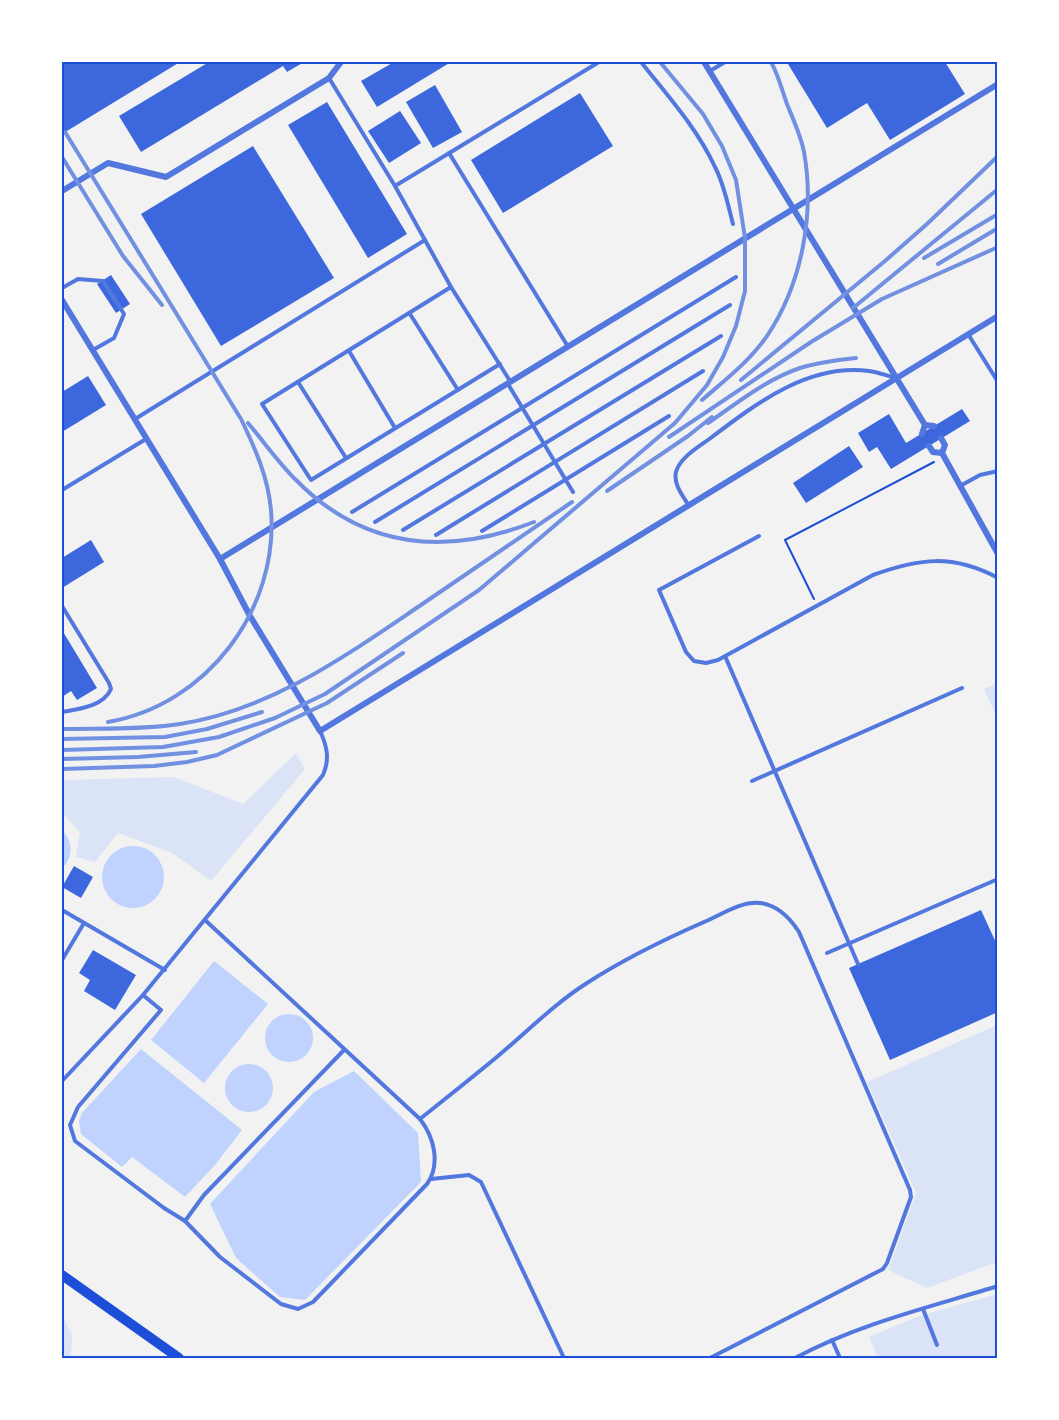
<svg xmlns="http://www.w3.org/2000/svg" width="1059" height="1420" viewBox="0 0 1059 1420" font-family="Lato,sans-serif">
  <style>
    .green { fill: #dbe4f7 }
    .water { fill: #bfd3fe }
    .building { fill: #3d67dc }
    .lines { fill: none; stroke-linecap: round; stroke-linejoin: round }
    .path { stroke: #1d4ed8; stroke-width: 2 }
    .service { stroke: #5277de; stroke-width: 4 }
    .minor { stroke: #5277de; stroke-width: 6 }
    .secondary { stroke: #1d4ed8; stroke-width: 10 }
    .rail { stroke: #7290e2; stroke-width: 4 }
    .neatline { fill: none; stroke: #1d4ed8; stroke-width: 2 }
  </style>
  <rect width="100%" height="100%" fill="#f2f2f2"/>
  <g class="green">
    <path d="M997,683V718L984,689Z"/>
    <path d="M296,753L305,769L211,881L172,853L118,833L95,862L76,857L80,832L62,813V780L174,777L243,804Z"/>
    <path d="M997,1025V1262L927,1288L888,1270L916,1193L867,1082Z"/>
    <path d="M997,1294V1358H878L869,1337L919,1316Z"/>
    <path d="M62,1315L72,1335L71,1356L73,1358H62Z"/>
  </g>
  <g class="water">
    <path d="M62,830C73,842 74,857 62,868Z"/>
    <circle cx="133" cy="877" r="31"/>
    <path d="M214,961L268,1004L204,1083L151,1040Z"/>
    <circle cx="289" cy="1038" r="24"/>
    <path d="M141,1049L242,1130L215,1165L185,1197L132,1157L122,1167L81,1134L79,1121L82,1113Z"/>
    <circle cx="249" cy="1088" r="24"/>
    <path d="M354,1071L418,1133L421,1182L305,1300L280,1297L236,1258L210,1204L314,1092Z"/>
  </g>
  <g class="building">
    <path d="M62,62H180L62,134Z"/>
    <path d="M209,62H304L287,72L283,66L141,152L119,116Z"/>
    <path d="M394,62H451L377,107L361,81Z"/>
    <path d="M791,62H945L965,94L890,140L867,103L827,128L788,64Z"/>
    <path d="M435,85L462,132L433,148L406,102Z"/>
    <path d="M580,93L613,146L503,213L471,160Z"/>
    <path d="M327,102L407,234L368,258L288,125Z"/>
    <path d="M400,111L421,143L389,163L368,131Z"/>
    <path d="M253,146L334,278L221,346L141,214Z"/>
    <path d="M111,275L130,304L116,313L97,284Z"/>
    <path d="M88,376L106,405L62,432V392Z"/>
    <path d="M962,409L970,421L891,469L877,447L869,452L858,433L889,414L906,443Z"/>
    <path d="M849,446L863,467L806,503L793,483Z"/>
    <path d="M91,540L104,562L62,588V558Z"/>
    <path d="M62,630L97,688L77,700L71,691L62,697Z"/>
    <path d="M74,866L93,877L81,898L62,887Z"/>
    <path d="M981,910L998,947V1012L890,1060L849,968Z"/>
    <path d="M93,950L136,975L115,1010L84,991L90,980L79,973Z"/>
  </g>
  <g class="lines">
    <path class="path" d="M814,599L785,540L934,462"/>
    <g class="service">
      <path d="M641,62C667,95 697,128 715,167C724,184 728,205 733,224"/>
      <path d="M710,71L725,62"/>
      <path d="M329,78L395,186L451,287L510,381"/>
      <path d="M449,153L567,345"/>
      <path d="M395,186L599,62"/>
      <path d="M451,287L262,404L311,480L500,364"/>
      <path d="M62,288L78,279L103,281L124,314L114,338L93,350"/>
      <path d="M410,314L458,390"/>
      <path d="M968,334L998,382"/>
      <path d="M349,351L395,428"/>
      <path d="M298,382L346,458"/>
      <path d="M508,384L573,492"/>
      <path d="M135,419L425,240"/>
      <path d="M960,486L980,475L998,471"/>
      <path d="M62,490L146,439"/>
      <path d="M689,506C683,496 673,484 676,472C680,457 700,446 712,437C757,403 809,363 869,371C878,372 887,376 896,378"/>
      <path d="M352,512L736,277"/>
      <path d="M375,522L730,305"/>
      <path d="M403,530L721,336"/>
      <path d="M482,531L669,416"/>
      <path d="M436,535L703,371"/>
      <path d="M759,536L659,590L686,652L694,661L706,663L718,660L873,575C920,558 953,554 998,578"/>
      <path d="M62,606L109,683L111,689C103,707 78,709 62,712"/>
      <path d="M725,656L858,964"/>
      <path d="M752,781L962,688"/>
      <path d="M62,910L165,970"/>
      <path d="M827,953L998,879"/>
      <path d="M62,960L84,923"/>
      <path d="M143,995L161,1010L78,1107L70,1125L75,1141L164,1208L185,1221L220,1257L281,1304L298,1309L313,1302L427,1184C441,1164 434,1137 420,1119L205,920"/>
      <path d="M62,1081L143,995L323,775C330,759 327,746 320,731"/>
      <path d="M420,1119C446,1098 473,1077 498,1056C528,1031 554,1004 587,983C624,959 663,940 704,922C721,915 741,901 760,903C777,905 790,918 799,932L910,1190L911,1197L887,1263L883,1269L710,1358"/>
      <path d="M431,1179L469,1175L481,1182L564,1358"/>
      <path d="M185,1221L204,1195L344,1050"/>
      <path d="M923,1309L937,1345"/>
      <path d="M832,1340L840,1358"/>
      <path d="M795,1358C858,1324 930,1307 998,1286"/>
    </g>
    <g class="minor">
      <path d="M704,62L925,425L934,426"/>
      <path d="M62,191L108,163L166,177L329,78L341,62"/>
      <path d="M62,300L220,559L250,616L320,731L998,316"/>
      <path d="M922,434L925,425"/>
      <path d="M941,438L945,445L942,453"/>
      <path d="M929,446L933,452L942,453"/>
      <path d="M942,453L998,554"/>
      <path d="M220,559L998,84"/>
    </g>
    <path class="secondary" d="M62,1275L179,1358"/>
    <g class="rail">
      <path d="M65,132L241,419C255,448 268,477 271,510C279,609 207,705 108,722"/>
      <path d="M62,157L123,256L162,305"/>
      <path d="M924,258L998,214"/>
      <path d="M938,264L998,228"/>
      <path d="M853,308L998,189"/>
      <path d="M741,380L885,261L927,224L998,156"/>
      <path d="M702,400C725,380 750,361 767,336C802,284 815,213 804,152C801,136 793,119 787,104C782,90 778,74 771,62"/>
      <path d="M248,423C264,442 278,462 295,479C363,549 446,556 534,522"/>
      <path d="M708,423C737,403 767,379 800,368C819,362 837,360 856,358"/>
      <path d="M669,437L811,342L882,299L998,247"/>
      <path d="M607,491L688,436L712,417"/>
      <path d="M62,729C100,728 141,730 180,724C270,710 344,657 418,607C470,572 521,537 572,502"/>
      <path d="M62,739L165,737L207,729L262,712"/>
      <path d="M62,750L163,747L219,737L275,718L325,694L479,590L675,423L707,385L723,357L736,326L745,291V238L736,180L722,146L703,114L660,62"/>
      <path d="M62,759L138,757L196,752"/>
      <path d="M62,769L154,766L187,762L217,755L327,703L403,653"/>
    </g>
  </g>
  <rect width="1059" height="1420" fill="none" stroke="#ffffff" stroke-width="126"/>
  <rect x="63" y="63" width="933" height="1294" class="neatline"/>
</svg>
